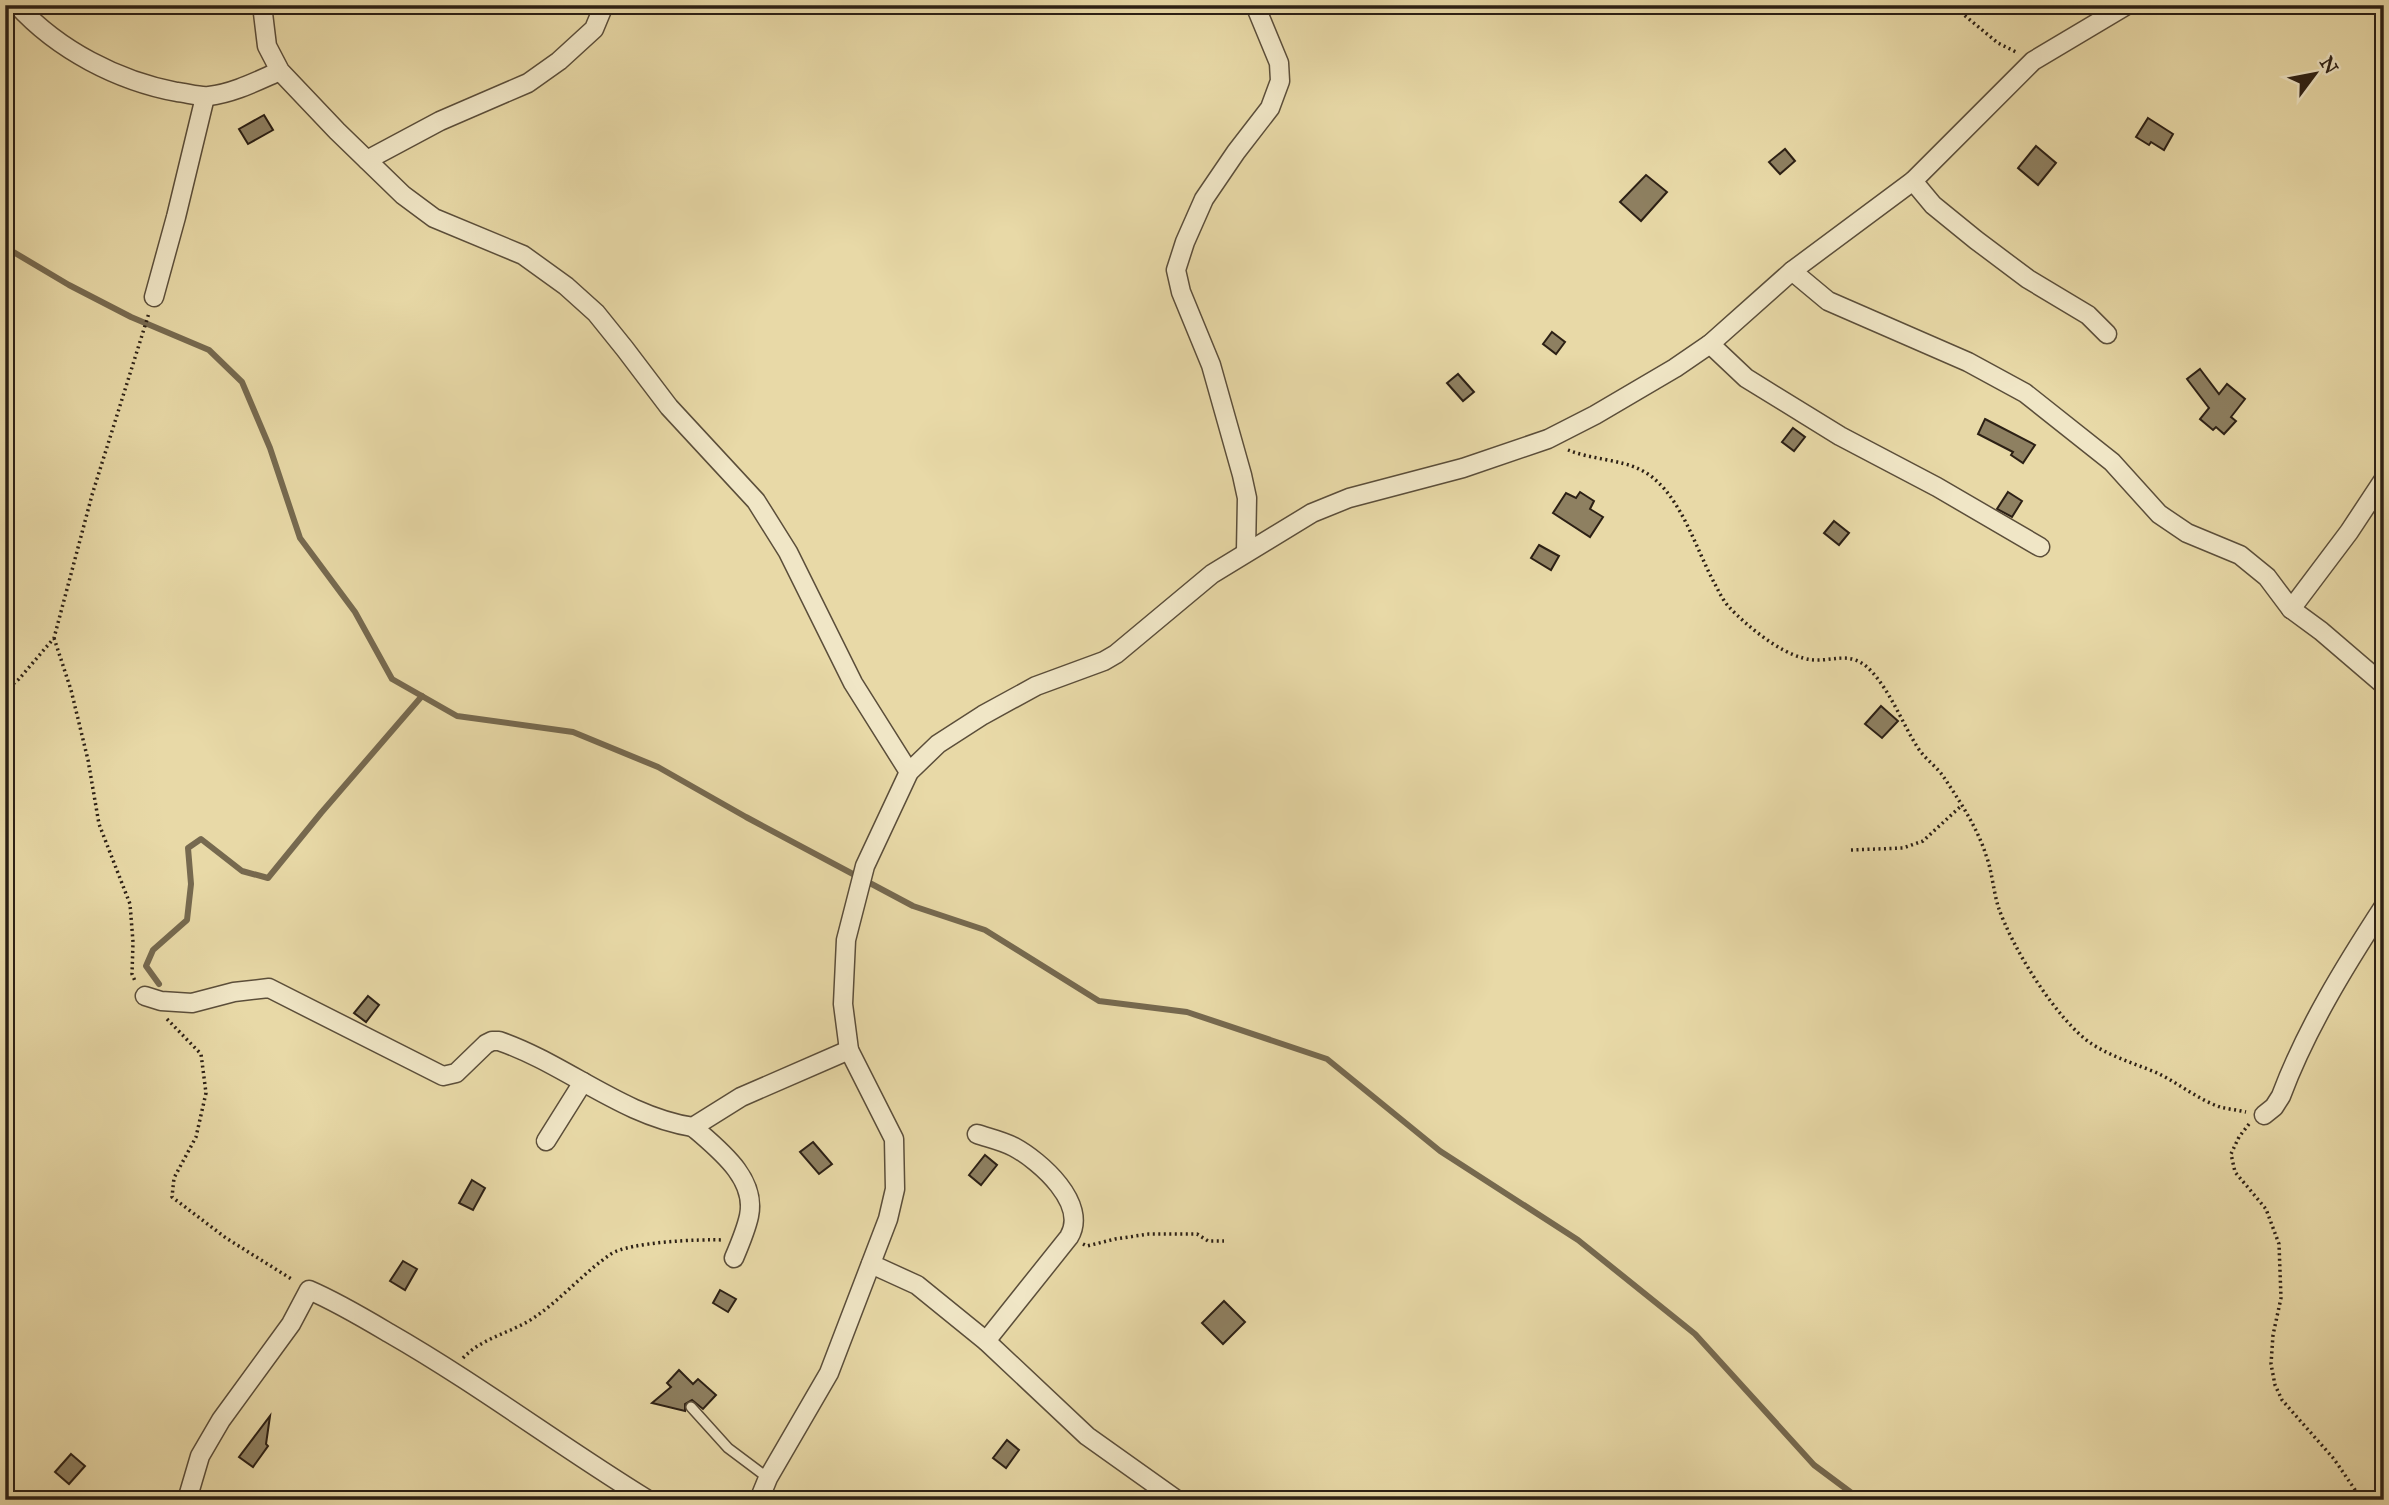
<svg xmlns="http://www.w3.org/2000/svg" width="2389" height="1505" viewBox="0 0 2389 1505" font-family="'IM FELL Great Primer',serif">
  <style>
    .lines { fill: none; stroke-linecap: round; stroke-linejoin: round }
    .stream { stroke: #76694f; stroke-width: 6 }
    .building { fill: #8e8061; stroke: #2c2015; stroke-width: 2 }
    .lane-casing { stroke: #5b4e3a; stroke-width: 12 }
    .street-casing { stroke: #5b4e3a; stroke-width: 21 }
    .path { stroke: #2c2015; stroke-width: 3.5; stroke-dasharray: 2 3.5; stroke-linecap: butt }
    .lane { stroke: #f0e6c6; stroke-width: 9 }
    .street { stroke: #f0e6c6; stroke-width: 18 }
  </style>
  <rect width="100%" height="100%" fill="#e8d9a7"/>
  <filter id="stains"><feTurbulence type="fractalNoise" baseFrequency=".00286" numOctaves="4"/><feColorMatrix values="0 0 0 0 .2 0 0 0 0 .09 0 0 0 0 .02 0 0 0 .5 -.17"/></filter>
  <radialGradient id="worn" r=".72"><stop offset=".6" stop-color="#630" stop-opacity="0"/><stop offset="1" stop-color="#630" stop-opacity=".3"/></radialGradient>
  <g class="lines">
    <g class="stream">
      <path d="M5,247L69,285L131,317L209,350L242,382L270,448L300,538L355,612L392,679L457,716L573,732L658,767L746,817L913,906L985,930L1099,1001L1187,1012L1327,1059L1440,1151L1578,1240L1695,1334L1814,1465L1861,1500"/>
      <path d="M159,984L146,966L153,950L187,920L191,884L188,848L201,839L242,871L268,878L321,813L422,696"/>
    </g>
  </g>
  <g class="building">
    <path d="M264,115L273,130L248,144L239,129Z"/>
    <path d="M2148,118L2173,134L2164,150L2151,142L2149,145L2136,137Z"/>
    <path d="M2036,146L2056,163L2038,185L2018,168Z"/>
    <path d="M1785,149L1795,161L1780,174L1769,162Z"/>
    <path d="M1646,175L1667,192L1641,221L1620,202Z"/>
    <path d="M1552,332L1565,342L1556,354L1543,344Z"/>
    <path d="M2200,369L2219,394L2227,384L2245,399L2231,417L2236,421L2224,434L2216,427L2213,430L2200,419L2209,408L2187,379Z"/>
    <path d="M1458,374L1474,392L1463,401L1447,383Z"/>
    <path d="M1985,419L2035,445L2023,463L2011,455L2013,452L1978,434Z"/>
    <path d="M1793,428L1805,437L1794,451L1782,442Z"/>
    <path d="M1580,492L1594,501L1590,509L1603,517L1590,537L1553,513L1566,493L1576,498Z"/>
    <path d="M2008,492L2022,501L2012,517L1997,509Z"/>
    <path d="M1834,521L1849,533L1839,545L1824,533Z"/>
    <path d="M1539,545L1559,556L1551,570L1531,558Z"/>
    <path d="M1881,706L1898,721L1882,738L1865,724Z"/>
    <path d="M368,996L379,1005L366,1022L354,1013Z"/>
    <path d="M813,1142L832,1164L819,1174L800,1152Z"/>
    <path d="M985,1155L997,1165L981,1185L969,1175Z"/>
    <path d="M472,1180L485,1188L473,1210L459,1203Z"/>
    <path d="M403,1261L417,1269L405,1290L390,1281Z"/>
    <path d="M720,1290L736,1299L728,1312L713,1303Z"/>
    <path d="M1224,1301L1245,1322L1223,1344L1202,1323Z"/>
    <path d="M679,1370L693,1384L698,1379L716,1395L703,1409L692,1400L685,1404V1411L652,1403L671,1387L667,1383Z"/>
    <path d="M270,1416L266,1444L268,1446L253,1467L239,1457Z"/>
    <path d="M1007,1440L1019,1450L1006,1468L993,1458Z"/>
    <path d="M71,1454L85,1466L69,1484L55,1472Z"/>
  </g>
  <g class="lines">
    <g class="lane-casing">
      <path id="lane" d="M691,1407L728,1448L768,1478"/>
    </g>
    <g class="street-casing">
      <g id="street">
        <path d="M17,5C58,50 118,81 177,92C187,93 199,97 209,96C234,93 257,81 280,71"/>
        <path d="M262,5L267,46L280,71L337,131L403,195L434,218L523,255L566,286L596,313L625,349L669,407L756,501L788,552L853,683L909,772"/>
        <path d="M367,160L440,121L528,83L559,61L594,29L604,5"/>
        <path d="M1913,181L1933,205L1976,240L2028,279L2088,315L2107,334"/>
        <path d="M1792,271L1828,301L1968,362L2025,393L2112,462L2159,514L2187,533L2240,555L2267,577L2291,609L2321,631L2384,685"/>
        <path d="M154,297L176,217L205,97"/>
        <path d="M1710,344L1746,378L1840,436L1937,487L2040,547"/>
        <path d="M1246,551L1247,498L1242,475L1211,365L1181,292L1176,270L1185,242L1204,199L1236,152L1270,108L1280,81L1279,63L1255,5"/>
        <path d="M2291,609L2349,532L2384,479"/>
        <path d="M145,996L161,1001L192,1003L234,992L269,988L443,1076L456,1073L486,1044L492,1041H499C566,1064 622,1116 693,1127L741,1097L849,1050"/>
        <path d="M2264,1115L2274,1107L2281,1096C2306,1029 2345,966 2384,906"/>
        <path d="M693,1127C718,1149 757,1178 749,1216C746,1230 740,1244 734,1258"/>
        <path d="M977,1134C989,1138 1003,1141 1014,1147C1040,1161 1089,1204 1069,1237L986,1341"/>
        <path d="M546,1141L583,1082"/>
        <path d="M871,1264L917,1285L986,1341L1087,1436L1177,1500"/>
        <path d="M187,1500L200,1456L221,1420L291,1324L309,1290C337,1302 362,1317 389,1333C478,1384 560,1446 648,1500"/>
        <path d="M759,1500L768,1478L829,1373L888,1219L895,1189L894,1139L849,1050L843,1004L846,940L865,866L909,772L938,744L983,715L1036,686L1104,661L1116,654L1212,574L1312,513L1349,498L1463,468L1548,439L1595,415L1675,368L1710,344L1792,271L1913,181L2033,61L2127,5"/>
      </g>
    </g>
    <g class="path">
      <path d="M1952,5L1998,43L2016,52"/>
      <path d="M1568,450C1590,459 1621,460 1639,469C1680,488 1695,549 1716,586C1720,594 1724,602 1730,608C1747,626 1779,652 1803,658C1830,666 1849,646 1872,672C1892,694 1902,723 1918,748C1925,759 1936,766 1943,776C1959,800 1977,827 1986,855C1992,871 1993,889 1998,906C2011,946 2057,1021 2092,1044C2112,1057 2133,1063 2155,1072C2177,1082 2197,1099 2220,1107C2228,1109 2237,1110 2246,1112"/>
      <path d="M54,638L71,690L88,760L99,824L130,904L133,942L132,974L135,981"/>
      <path d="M5,691L19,679L54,638L92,495L149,313"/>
      <path d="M1851,850L1903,848L1923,841L1961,806"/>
      <path d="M167,1019L201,1054L206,1093L196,1137L174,1178L172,1197L226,1238L293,1280"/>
      <path d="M2249,1124L2239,1137L2231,1154L2235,1172L2266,1209L2279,1244L2281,1298L2273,1335L2271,1364L2275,1385L2282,1400L2334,1459L2362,1500"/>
      <path d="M1083,1244L1087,1246L1115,1239L1149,1234H1197L1208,1241H1224"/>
      <path d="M463,1358C482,1338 508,1334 532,1319C561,1300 583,1273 611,1254C629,1242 700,1239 723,1240"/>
    </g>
    <use href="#lane" class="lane"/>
    <use href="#street" class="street"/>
  </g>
  <rect width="2389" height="1505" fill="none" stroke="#e8d9a7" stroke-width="28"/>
  <rect x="7" y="7" width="2375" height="1491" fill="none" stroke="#2c2015" stroke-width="3.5"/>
  <rect x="14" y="14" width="2361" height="1477" fill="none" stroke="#2c2015" stroke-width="2"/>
  <g transform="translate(2315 74) rotate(58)" stroke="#f0e6c6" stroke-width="5" paint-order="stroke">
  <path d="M0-5L12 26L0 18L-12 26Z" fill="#2c2015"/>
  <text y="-10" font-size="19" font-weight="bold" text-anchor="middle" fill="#2c2015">N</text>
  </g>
  <rect width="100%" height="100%" filter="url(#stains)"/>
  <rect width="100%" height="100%" fill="url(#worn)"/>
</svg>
